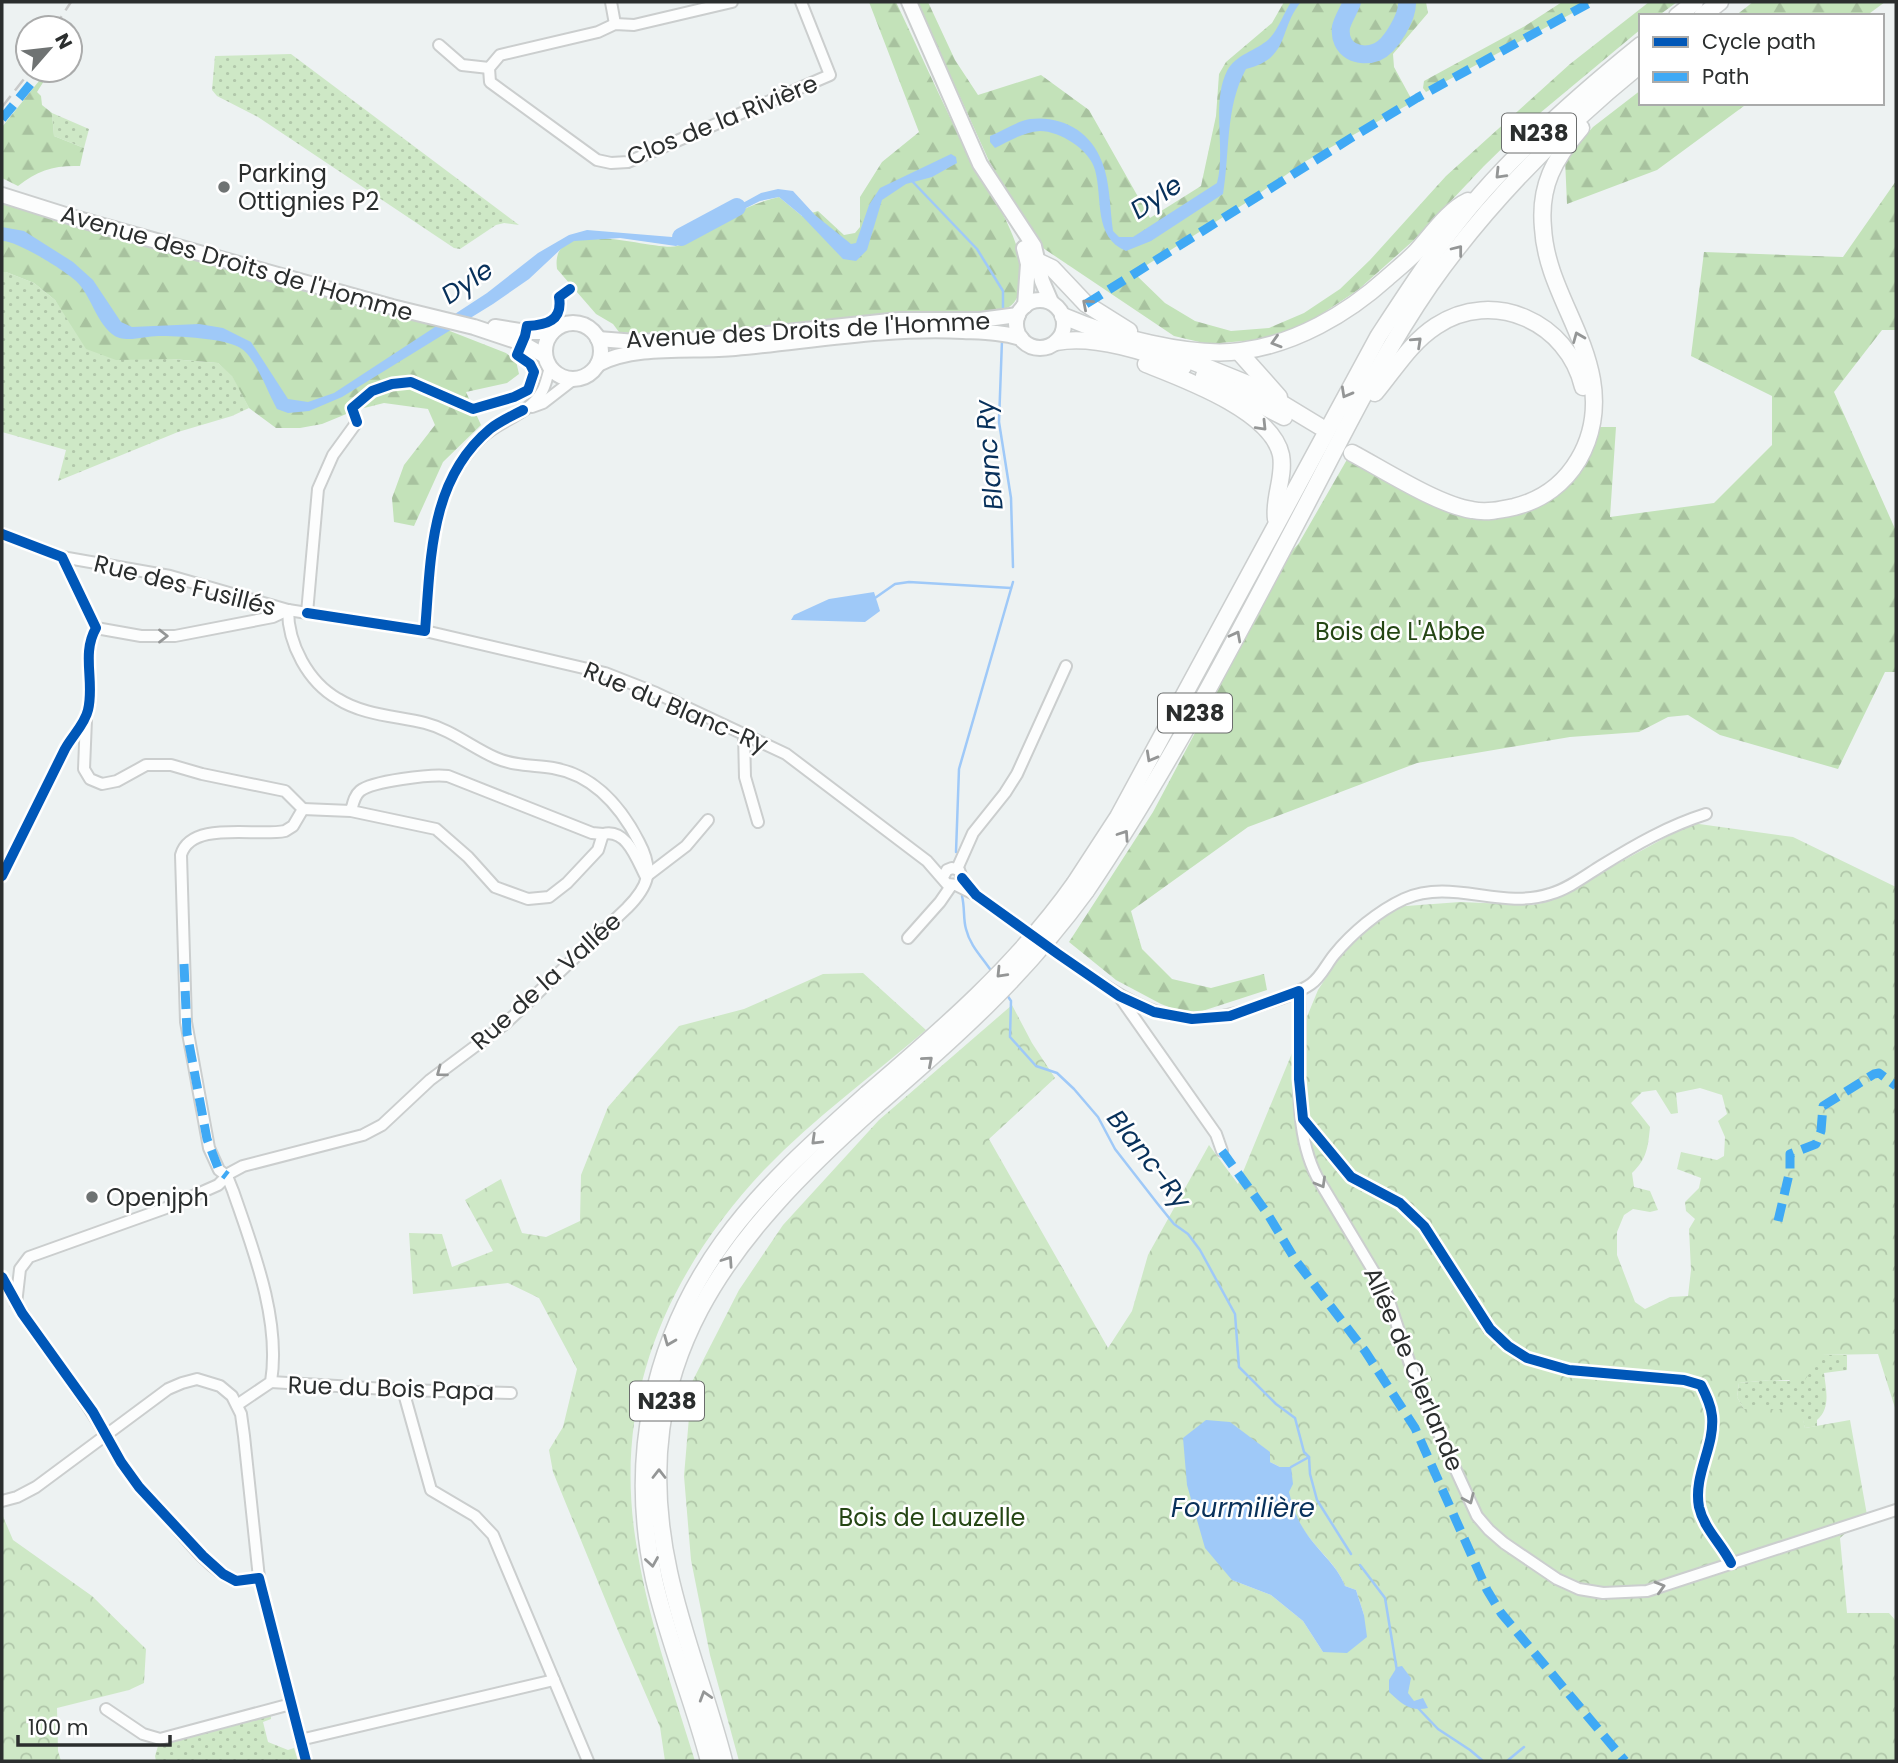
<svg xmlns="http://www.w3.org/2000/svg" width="1898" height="1763" viewBox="0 0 1898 1763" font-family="Poppins,sans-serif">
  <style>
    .grass { fill: url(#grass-dots) }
    .forest { fill: url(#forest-firs) }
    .park { fill: url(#park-crowns); fill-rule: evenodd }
    .water { fill: #9fc9f8 }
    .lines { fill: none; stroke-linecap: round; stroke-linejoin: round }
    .stream { stroke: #9fc9f8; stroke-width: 2.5 }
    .river { stroke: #9fc9f8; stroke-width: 18 }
    .minor-casing { stroke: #cbcece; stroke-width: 14 }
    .major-casing { stroke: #cbcece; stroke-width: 18 }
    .highway-casing { stroke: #cbcece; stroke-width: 19 }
    .minor { stroke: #fcfdfd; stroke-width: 10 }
    .major { stroke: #fcfdfd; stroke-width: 14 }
    .highway { stroke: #fcfdfd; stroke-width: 16 }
    .rail { stroke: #c8c9c9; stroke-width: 2.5; stroke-dasharray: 14 7; stroke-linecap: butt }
    .highway-bridge-casing { stroke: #cbcece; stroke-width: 19; stroke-linecap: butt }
    .highway-bridge { stroke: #fcfdfd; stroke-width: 16 }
    .quiet { stroke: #3fa9f5; stroke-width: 9; stroke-dasharray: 18 9; stroke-linecap: butt }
    .cycleway-casing { stroke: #fff; stroke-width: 15 }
    .cycleway { stroke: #0057b8; stroke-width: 10 }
    .oneway { stroke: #949696 }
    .poi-dot { fill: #6f7373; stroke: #fff; stroke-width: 2.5 }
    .labels { text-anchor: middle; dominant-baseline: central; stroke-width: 5; stroke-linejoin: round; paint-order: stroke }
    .shield { fill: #fff; stroke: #6b6d6d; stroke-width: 2 }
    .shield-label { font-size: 23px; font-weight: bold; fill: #2b2e2e }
    .street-label { font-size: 24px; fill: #2b2e2e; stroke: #fff }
    .poi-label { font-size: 24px; fill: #2b2e2e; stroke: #fff; text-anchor: start }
    .park-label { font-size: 24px; fill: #254614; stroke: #fff }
    .water-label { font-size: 26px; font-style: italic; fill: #08315b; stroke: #fff }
  </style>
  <defs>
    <pattern id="grass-dots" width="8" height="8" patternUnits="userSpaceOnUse" patternTransform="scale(1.75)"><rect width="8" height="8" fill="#cee8c6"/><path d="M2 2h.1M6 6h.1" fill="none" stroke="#b1c7aa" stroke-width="1.8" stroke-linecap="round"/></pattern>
    <pattern id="forest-firs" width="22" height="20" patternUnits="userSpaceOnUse" patternTransform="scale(1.75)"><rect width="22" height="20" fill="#c3e2b9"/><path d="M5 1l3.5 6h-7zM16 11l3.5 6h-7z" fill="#a8c29f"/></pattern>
    <pattern id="park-crowns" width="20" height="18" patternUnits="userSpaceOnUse" patternTransform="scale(1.75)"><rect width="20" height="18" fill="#cee8c6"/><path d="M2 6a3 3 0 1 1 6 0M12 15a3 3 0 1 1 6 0" fill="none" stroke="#b1c7aa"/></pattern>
  </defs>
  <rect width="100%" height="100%" fill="#edf2f2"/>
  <g class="grass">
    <path d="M291,54L519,225L504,223L496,225L460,249L454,248L258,117L217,96L212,90L215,56Z"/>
    <path d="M52,113L89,129L84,148L54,136Z"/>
    <path d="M2,272H6L34,283L55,300L67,317L172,359L218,363L232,375L249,408L232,416L178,432L58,481L66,450L2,432Z"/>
    <path d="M1820,1355H1847V1370L1824,1373C1826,1390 1831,1408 1817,1420V1426L1805,1428L1800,1409H1744L1737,1397L1739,1383L1771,1380L1789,1381Z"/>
    <path d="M271,1712V1719L263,1722L268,1742L288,1750L294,1748L298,1761H156L155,1756L158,1746Z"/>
  </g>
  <g class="forest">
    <path d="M869,2H896C917,46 937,91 959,136C978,174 1025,237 1022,279C1022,289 1017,302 1009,307C994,315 945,311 925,313C824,321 721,342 619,332L613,324L596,314L557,269C549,212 653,252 677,246C686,243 697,235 705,230C729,216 752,203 779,197L802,216L818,211L844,235L855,233L860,227V197L882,162L919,132Z"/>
    <path d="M917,2H928L955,60L978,95L1041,75L1089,110L1150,218L1201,186L1216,116L1219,74L1226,62L1272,23L1284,2H1426L1428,13L1393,54L1394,67L1413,102L1306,161L1244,204L1134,273L1165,303L1195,321L1231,331L1269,328L1304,313L1340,289L1370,260L1446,176L1570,64L1649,2H1677L1658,16H1641V29L1528,123L1484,166L1414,240L1358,290L1308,323L1268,339L1208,344L1174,336L1040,246L989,161Z"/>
    <path d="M1562,2H1593L1426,92L1423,88L1424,81L1525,26Z"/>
    <path d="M1753,2H1885L1866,16H1735Z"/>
    <path d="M47,71L49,73L37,92L41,96L42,105L52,113L54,136L84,148L80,166C55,165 38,170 18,186L2,178V127Z"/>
    <path d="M1641,90V103H1748L1657,170L1567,204L1565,159L1593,127Z"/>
    <path d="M1896,181V330H1882L1834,392L1896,531V672H1885L1838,769L1720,735L1688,715L1668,717L1639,732L1570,737L1417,763L1248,827L1131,911L1142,949L1172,979L1211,988L1264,974L1267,990L1190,1015L1161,1004L1116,980L1069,942L1153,812L1291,552L1299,543L1349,456L1447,507L1544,501L1597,427H1616L1610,517L1714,503L1772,445V396L1691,356L1704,252L1843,257Z"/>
    <path d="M2,201L432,324L506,353L516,361L519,374L507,383L466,392L481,425L443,462L414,526L394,522L392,498L404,465L435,425L428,409L384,403L356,410L322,424L300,428H276L249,408L232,376L218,363L172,359L116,360L86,349L55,300L34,283L6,272H2Z"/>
  </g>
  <g class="park">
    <path d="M1692,823L1793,837L1896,887V1411L1878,1354L1821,1355L1805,1380H1771L1739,1383L1737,1397L1744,1409H1801L1805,1428L1850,1420L1867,1515L1840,1538L1847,1613H1889L1896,1621V1761H739L710,1655L691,1560L684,1476L692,1382L739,1290L783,1225L879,1120L1012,1005L1032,1043L1055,1078L989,1139L1108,1348L1132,1311L1148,1255L1209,1145L1238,1184L1318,990L1349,942L1393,907L1460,902L1532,905L1547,902ZM1700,1088L1722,1095L1727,1114L1718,1121L1725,1137L1724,1156L1717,1160L1681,1152L1677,1169L1701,1178L1699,1188L1685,1202L1686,1211L1695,1219L1689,1229L1691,1270L1688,1296L1670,1297L1645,1309L1635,1302L1617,1255V1232L1624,1215L1633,1209L1650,1212L1658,1210L1650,1191L1634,1187L1632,1173C1647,1159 1648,1147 1650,1127L1631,1103L1642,1092L1656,1090L1671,1114L1678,1113L1676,1093ZM1260,1447L1269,1452L1270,1462L1280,1467C1287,1488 1292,1511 1303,1529C1316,1549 1337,1564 1345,1586L1356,1590L1364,1615L1323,1652L1303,1621L1271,1595L1232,1580Z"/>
    <path d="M863,973L926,1030C872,1076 814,1118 765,1169C669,1271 614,1393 635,1536C646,1613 672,1687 695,1761H665L660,1727L619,1633L553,1472L549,1450L563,1427L577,1369L539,1298L508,1283L413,1294L409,1233L442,1234L452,1267L493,1251L465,1200L501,1179L522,1233L546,1237L580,1221L581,1175L608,1107L679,1026L744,1009L823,974Z"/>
    <path d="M2,1514L13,1540L92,1596L146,1649L144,1683L129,1690L57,1708L58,1751L61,1761H2Z"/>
  </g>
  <g class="water">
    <path d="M1291,2H1301C1278,29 1291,58 1246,69C1225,107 1230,153 1223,194L1151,241L1126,251C1093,237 1103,199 1095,170C1090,150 1060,131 1040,131C1024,132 1009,141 995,148L990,142V136C1003,131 1017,121 1030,119C1061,115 1091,131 1102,162C1110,181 1110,210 1113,231L1119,237H1133L1217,183C1226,150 1211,103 1227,71C1236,54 1256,51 1269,39C1278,30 1284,13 1291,2Z"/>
    <path d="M951,154L956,157L957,163L932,177L906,184L882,200L867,250L856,261L843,259L802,216L779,197L760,201L732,215L690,241L676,246L620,238L574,241L561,249L529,279L493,304L342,397L309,411L288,413L277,409C268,393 256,359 242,349C227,338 177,336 158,336C144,336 124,344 112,334C95,320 91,295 76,281C64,270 16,240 2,241V227L24,231L73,262L93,280L121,322L132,327L199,324L223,328L251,342L288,399L308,402L334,393L487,293L538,253L569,235L587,230L672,237L690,232L761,193L778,189L793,191L815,215L851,244L856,243L869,205L880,188Z"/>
    <path d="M874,592L880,611L865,622L791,620L794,615L829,599Z"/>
    <path d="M1206,1420L1230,1422L1270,1452V1462L1280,1467H1291L1293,1484L1289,1492C1292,1504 1296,1517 1303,1528C1315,1549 1337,1564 1345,1586L1356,1590L1364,1615L1367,1637L1347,1653L1323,1652L1303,1621L1271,1595L1232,1580L1205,1548L1187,1485L1183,1438Z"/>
    <path d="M1402,1666L1411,1678L1408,1693L1414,1701L1423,1698L1428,1708C1410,1712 1402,1704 1389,1692V1680L1397,1667Z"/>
  </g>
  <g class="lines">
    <g class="stream">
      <path d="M912,181L977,249L1003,291V309"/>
      <path d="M1002,340L999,422L1011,498L1013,567"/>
      <path d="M875,598L895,584L909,582L1011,588"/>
      <path d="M956,852L959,769L1013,582"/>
      <path d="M962,896C965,908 963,919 966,929C970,946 983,958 992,972"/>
      <path d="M1007,995L1011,1001L1010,1037L1036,1066L1057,1073L1074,1089L1098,1117L1115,1149L1157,1203L1174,1224L1188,1234L1200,1250L1235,1314L1239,1367L1276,1404L1295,1418L1304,1452L1309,1457L1310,1474L1317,1500L1351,1554"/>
      <path d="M1291,1467L1309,1457"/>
      <path d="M1360,1565L1385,1598L1397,1671"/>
      <path d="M1418,1708L1438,1729L1470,1750L1483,1761"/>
      <path d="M1507,1761L1524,1747"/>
    </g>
    <g class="river">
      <path d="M1352,2C1349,10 1343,19 1341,27C1338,50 1359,59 1377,52C1391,46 1408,16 1407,2"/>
      <path d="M681,237L737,207"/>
    </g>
    <g class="minor-casing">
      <g id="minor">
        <path d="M611,2L615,24"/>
        <path d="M732,2L634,25L615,24L598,32L500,55L489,68L490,82L597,160L611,163L628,162L830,75L801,2"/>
        <path d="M439,45L462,65L489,68"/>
        <path d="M532,407L543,403L574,379"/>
        <path d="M2,534L62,557L170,576L288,610L425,631L605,673L656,693L786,754L927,861L947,884L958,885L962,878L959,870L952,868L947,870L943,877"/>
        <path d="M62,557L96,628"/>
        <path d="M307,613L318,489L333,455L357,422"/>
        <path d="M96,628L141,636H175L273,617L288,610"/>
        <path d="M425,631C431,561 428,491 481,438C498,421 529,414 541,393C546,386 547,376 550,368"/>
        <path d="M86,719L84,769L90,779L102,784L117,781L146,765H171L202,774L285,791L303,809L293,826L285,831C256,837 191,820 181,855L186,1022L209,1148L219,1170L227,1176L233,1191C253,1249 281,1320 271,1382L237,1405"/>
        <path d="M744,734L745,777L758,822"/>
        <path d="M303,809L351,811C353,804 354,796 360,791C372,781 431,774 448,776L592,833L603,834L598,850L567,883L549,897L528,899L495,887L468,857L436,829L351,811"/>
        <path d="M603,834C627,828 637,860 646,877"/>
        <path d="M957,869L973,833L1005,793L1017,774L1066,666"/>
        <path d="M648,875L686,846L708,820"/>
        <path d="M2,876L65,749C72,736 85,724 88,710C95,682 81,654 96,628"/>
        <path d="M956,885L976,895C1010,919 1042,943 1076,966C1145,1014 1184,1035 1267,1003C1282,998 1298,993 1311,984C1321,977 1326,965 1334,955C1352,933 1378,911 1404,899C1452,878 1501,910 1550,894C1568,889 1585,876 1601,866C1635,845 1668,826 1706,814"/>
        <path d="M908,938L940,902L951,886"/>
        <path d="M1299,991C1303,1051 1289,1123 1317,1177L1386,1292L1418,1388L1477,1516L1489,1530L1504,1543L1557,1579L1579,1589L1603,1593L1647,1591L1896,1510"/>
        <path d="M1119,996L1216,1134L1222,1151"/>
        <path d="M1303,1119L1351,1177L1400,1203L1424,1226L1490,1329L1508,1346L1527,1358L1569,1370L1684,1380L1701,1385C1706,1395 1711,1405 1712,1416C1715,1447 1693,1475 1699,1507C1704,1529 1721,1543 1731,1563"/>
        <path d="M2,1277C29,1332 72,1376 102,1429"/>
        <path d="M16,1304L20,1269L29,1257L166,1208L218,1185L230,1173L243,1166L363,1135L382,1125L430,1080L505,1024L627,908C649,886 654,870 639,842C621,807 594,775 553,768C534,765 514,766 496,758C471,747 452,730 425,723C396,716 363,715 338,699C308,682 288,644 288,610"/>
        <path d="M271,1382L403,1390L511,1393"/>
        <path d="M403,1390L431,1490L475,1516L493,1535L588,1761"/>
        <path d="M2,1501L17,1497L36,1487L168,1389L182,1383L197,1379L220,1386L232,1396L241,1414L244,1436L259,1578L306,1761"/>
        <path d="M152,1501C174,1522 205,1568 232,1579C240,1582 251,1579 259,1578"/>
        <path d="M106,1709L143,1734L160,1739L291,1704"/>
        <path d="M300,1740L554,1680"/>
      </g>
    </g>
    <g class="major-casing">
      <g id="major">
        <path d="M909,2L980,164L1034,246L1042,281L1051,302"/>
        <path d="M2,195L78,219L392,307L474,327L522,343L545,356"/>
        <path d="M1024,248L1028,264L1025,306"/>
        <circle cx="1040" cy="324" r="24"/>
        <circle cx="573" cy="351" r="28"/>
        <path d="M495,327L526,332H552"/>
        <path d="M598,339L636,342L730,338L899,320H980L1018,315"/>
        <path d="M598,364C636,344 693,352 735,348C811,341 886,327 963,331C983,332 1002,332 1021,338"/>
      </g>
    </g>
    <g class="highway-casing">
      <g id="highway">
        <path d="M1677,16L1695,2"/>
        <path d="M1702,16L1720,2"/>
        <path d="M1037,261L1052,268L1086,304L1129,331"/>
        <path d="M1063,316C1109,336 1191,358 1241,351C1295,344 1347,314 1387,278C1396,270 1406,262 1415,253C1431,236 1447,211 1468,201"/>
        <path d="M1057,342C1094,335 1149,352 1183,367"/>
        <path d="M1239,352L1279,397"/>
        <path d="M1174,354L1253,386L1319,426"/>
        <path d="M1146,364C1184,379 1272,411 1281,455C1285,477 1273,498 1276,519"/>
        <path d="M1204,376L1284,417"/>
        <path d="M1375,393C1395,369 1410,343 1436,326C1493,288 1568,322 1583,387"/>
        <path d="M1352,453C1384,470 1438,505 1472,510C1486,513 1500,510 1514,507C1572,493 1602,437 1592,380C1583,327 1546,283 1543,228C1539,186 1554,159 1581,128"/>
        <path d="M1075,883L1118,817L1378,337C1410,288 1442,238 1481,194C1529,139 1584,91 1641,45"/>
        <path d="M1086,891C1168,770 1235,640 1303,511C1343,435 1381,356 1430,285C1489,201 1561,129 1641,64"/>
        <path d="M709,1761C693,1700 668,1641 654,1579C628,1459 652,1341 723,1242C763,1186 816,1140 867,1094"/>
        <path d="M724,1761C708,1698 683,1637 669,1572C623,1362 729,1237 876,1106"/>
      </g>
    </g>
    <use href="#minor" class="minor"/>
    <use href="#major" class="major"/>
    <use href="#highway" class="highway"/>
    <g class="rail">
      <path d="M54,28L71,2"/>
      <path d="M2,107L31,70"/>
    </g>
    <g class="highway-bridge-casing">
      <g id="highway-bridge">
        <path d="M867,1094C943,1029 1017,965 1075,883"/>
        <path d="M876,1106C956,1037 1024,976 1086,891"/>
      </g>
    </g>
    <use href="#highway-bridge" class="highway-bridge"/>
    <g class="quiet">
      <path d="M2,119L42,70"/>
      <path d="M1086,304L1351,138L1417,98L1591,2"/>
      <path d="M184,964L187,1033L207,1139L219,1170L227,1176"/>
      <path d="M1222,1151L1267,1213L1296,1261L1365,1351L1415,1428L1487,1590L1501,1613L1625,1761"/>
      <path d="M1778,1221L1790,1170V1154L1816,1144L1821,1131L1823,1106L1874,1074L1879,1073L1896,1086"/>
    </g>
    <g class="cycleway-casing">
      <g id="cycleway">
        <path d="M357,422L352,408L372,391L392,384L411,382L473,409L514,397L528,390L534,372L530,364L517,355L525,336L527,326C546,325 563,321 559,297L570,289"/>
        <path d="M2,534L62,557L96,628C81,654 95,682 88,710C85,724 72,736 65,749L2,876"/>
        <path d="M307,613L425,631C431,559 429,480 490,429C500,421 512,416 523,410"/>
        <path d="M962,878L976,895L1058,954L1119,996L1154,1012L1192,1019L1230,1016L1299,991V1079L1303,1119L1351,1177L1400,1203L1424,1226L1490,1329L1508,1346L1527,1358L1569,1370L1684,1380L1701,1385C1706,1395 1711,1405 1712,1416C1715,1447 1693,1475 1699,1507C1704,1529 1721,1543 1731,1563"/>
        <path d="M2,1277L22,1313L93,1412L121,1462L139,1487L203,1556L223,1574L236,1581L259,1578L306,1761"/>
      </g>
    </g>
    <use href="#cycleway" class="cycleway"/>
  </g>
  <defs><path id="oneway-chevron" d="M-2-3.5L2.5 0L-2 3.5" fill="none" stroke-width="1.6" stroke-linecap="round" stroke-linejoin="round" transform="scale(1.75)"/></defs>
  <g class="oneway">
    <use href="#oneway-chevron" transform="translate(1500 174) rotate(134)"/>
    <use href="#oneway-chevron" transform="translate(1458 250) rotate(-52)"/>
    <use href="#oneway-chevron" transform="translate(1087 304) rotate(-139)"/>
    <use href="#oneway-chevron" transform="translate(1578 337) rotate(-112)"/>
    <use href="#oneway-chevron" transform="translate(1276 342) rotate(163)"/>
    <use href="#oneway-chevron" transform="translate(1417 342) rotate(-43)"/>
    <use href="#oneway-chevron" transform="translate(1346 393) rotate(119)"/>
    <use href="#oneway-chevron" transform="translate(1262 426) rotate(46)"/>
    <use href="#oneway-chevron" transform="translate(163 636)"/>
    <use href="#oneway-chevron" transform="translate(1236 636) rotate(-62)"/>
    <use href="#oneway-chevron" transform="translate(1151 757) rotate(119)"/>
    <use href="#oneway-chevron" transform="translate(1124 835) rotate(-56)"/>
    <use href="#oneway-chevron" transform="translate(1001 973) rotate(134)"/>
    <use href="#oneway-chevron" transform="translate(928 1061) rotate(-41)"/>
    <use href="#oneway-chevron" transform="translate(441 1072) rotate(143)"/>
    <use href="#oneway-chevron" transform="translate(816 1140) rotate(136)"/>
    <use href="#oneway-chevron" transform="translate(1321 1183) rotate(60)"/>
    <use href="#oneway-chevron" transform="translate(728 1261) rotate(-56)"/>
    <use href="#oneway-chevron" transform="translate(669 1341) rotate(112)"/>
    <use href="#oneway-chevron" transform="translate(659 1474) rotate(-90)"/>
    <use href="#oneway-chevron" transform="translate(1469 1499) rotate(66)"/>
    <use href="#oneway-chevron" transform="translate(652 1562) rotate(81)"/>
    <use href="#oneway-chevron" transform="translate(1660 1587) rotate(-16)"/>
    <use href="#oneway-chevron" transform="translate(705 1696) rotate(-107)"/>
  </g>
  <g class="poi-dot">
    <circle cx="224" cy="187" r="7"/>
    <circle cx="92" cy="1197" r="7"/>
  </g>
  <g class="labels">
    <g class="shield">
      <rect x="1502" y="113.5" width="74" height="39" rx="5"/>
      <rect x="1158" y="693.5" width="74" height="39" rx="5"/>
      <rect x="630" y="1381.5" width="74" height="39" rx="5"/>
    </g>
    <g class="shield-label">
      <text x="1539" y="133">N238</text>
      <text x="1195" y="713">N238</text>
      <text x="667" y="1401">N238</text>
    </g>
    <g class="street-label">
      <text transform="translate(722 120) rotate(-22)">Clos de la Rivière</text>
      <text transform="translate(237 263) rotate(16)">Avenue des Droits de l'Homme</text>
      <text transform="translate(808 330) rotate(-3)">Avenue des Droits de l'Homme</text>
      <text transform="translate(185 585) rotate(14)">Rue des Fusillés</text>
      <text transform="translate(676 707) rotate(23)">Rue du Blanc-Ry</text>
      <text transform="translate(546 981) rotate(-42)">Rue de la Vallée</text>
      <text transform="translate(1414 1369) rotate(67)">Allée de Clerlande</text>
      <text transform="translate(391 1388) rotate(2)">Rue du Bois Papa</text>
    </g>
    <g class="poi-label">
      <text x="238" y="173">Parking<tspan x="238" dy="28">Ottignies P2</tspan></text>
      <text x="106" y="1197">Openjph</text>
    </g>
    <g class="park-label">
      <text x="1400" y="631">Bois de L'Abbe</text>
      <text x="932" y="1517">Bois de Lauzelle</text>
    </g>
    <g class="water-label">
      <text transform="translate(1156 197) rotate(-34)">Dyle</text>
      <text transform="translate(467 282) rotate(-34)">Dyle</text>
      <text transform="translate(989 455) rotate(-95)">Blanc Ry</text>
      <text transform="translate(1149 1159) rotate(52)">Blanc-Ry</text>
      <text x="1243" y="1508">Fourmilière</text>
    </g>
  </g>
  <rect width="1898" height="1763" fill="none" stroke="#2b2e2e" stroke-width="7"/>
  <rect x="1639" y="14" width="245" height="91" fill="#ffffff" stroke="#aaabab" stroke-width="2"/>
  <rect x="1653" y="37" width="35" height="10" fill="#0057b8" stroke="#aaabab" stroke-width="2"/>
  <text x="1702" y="49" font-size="21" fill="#2b2e2e">Cycle path</text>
  <rect x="1653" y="72" width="35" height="10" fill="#3fa9f5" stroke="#aaabab" stroke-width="2"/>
  <text x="1702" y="84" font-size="21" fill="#2b2e2e">Path</text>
  <g transform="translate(49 49) rotate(62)"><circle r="33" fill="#ffffff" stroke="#aaabab" stroke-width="2"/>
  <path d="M0-5L12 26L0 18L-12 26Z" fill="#6f7373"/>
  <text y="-10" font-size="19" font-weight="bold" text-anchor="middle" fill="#2b2e2e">N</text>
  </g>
  <path d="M18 1735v10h152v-10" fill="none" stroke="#2b2e2e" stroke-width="3.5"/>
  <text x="28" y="1735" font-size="21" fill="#2b2e2e" stroke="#ffffff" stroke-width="5" paint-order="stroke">100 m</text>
</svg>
